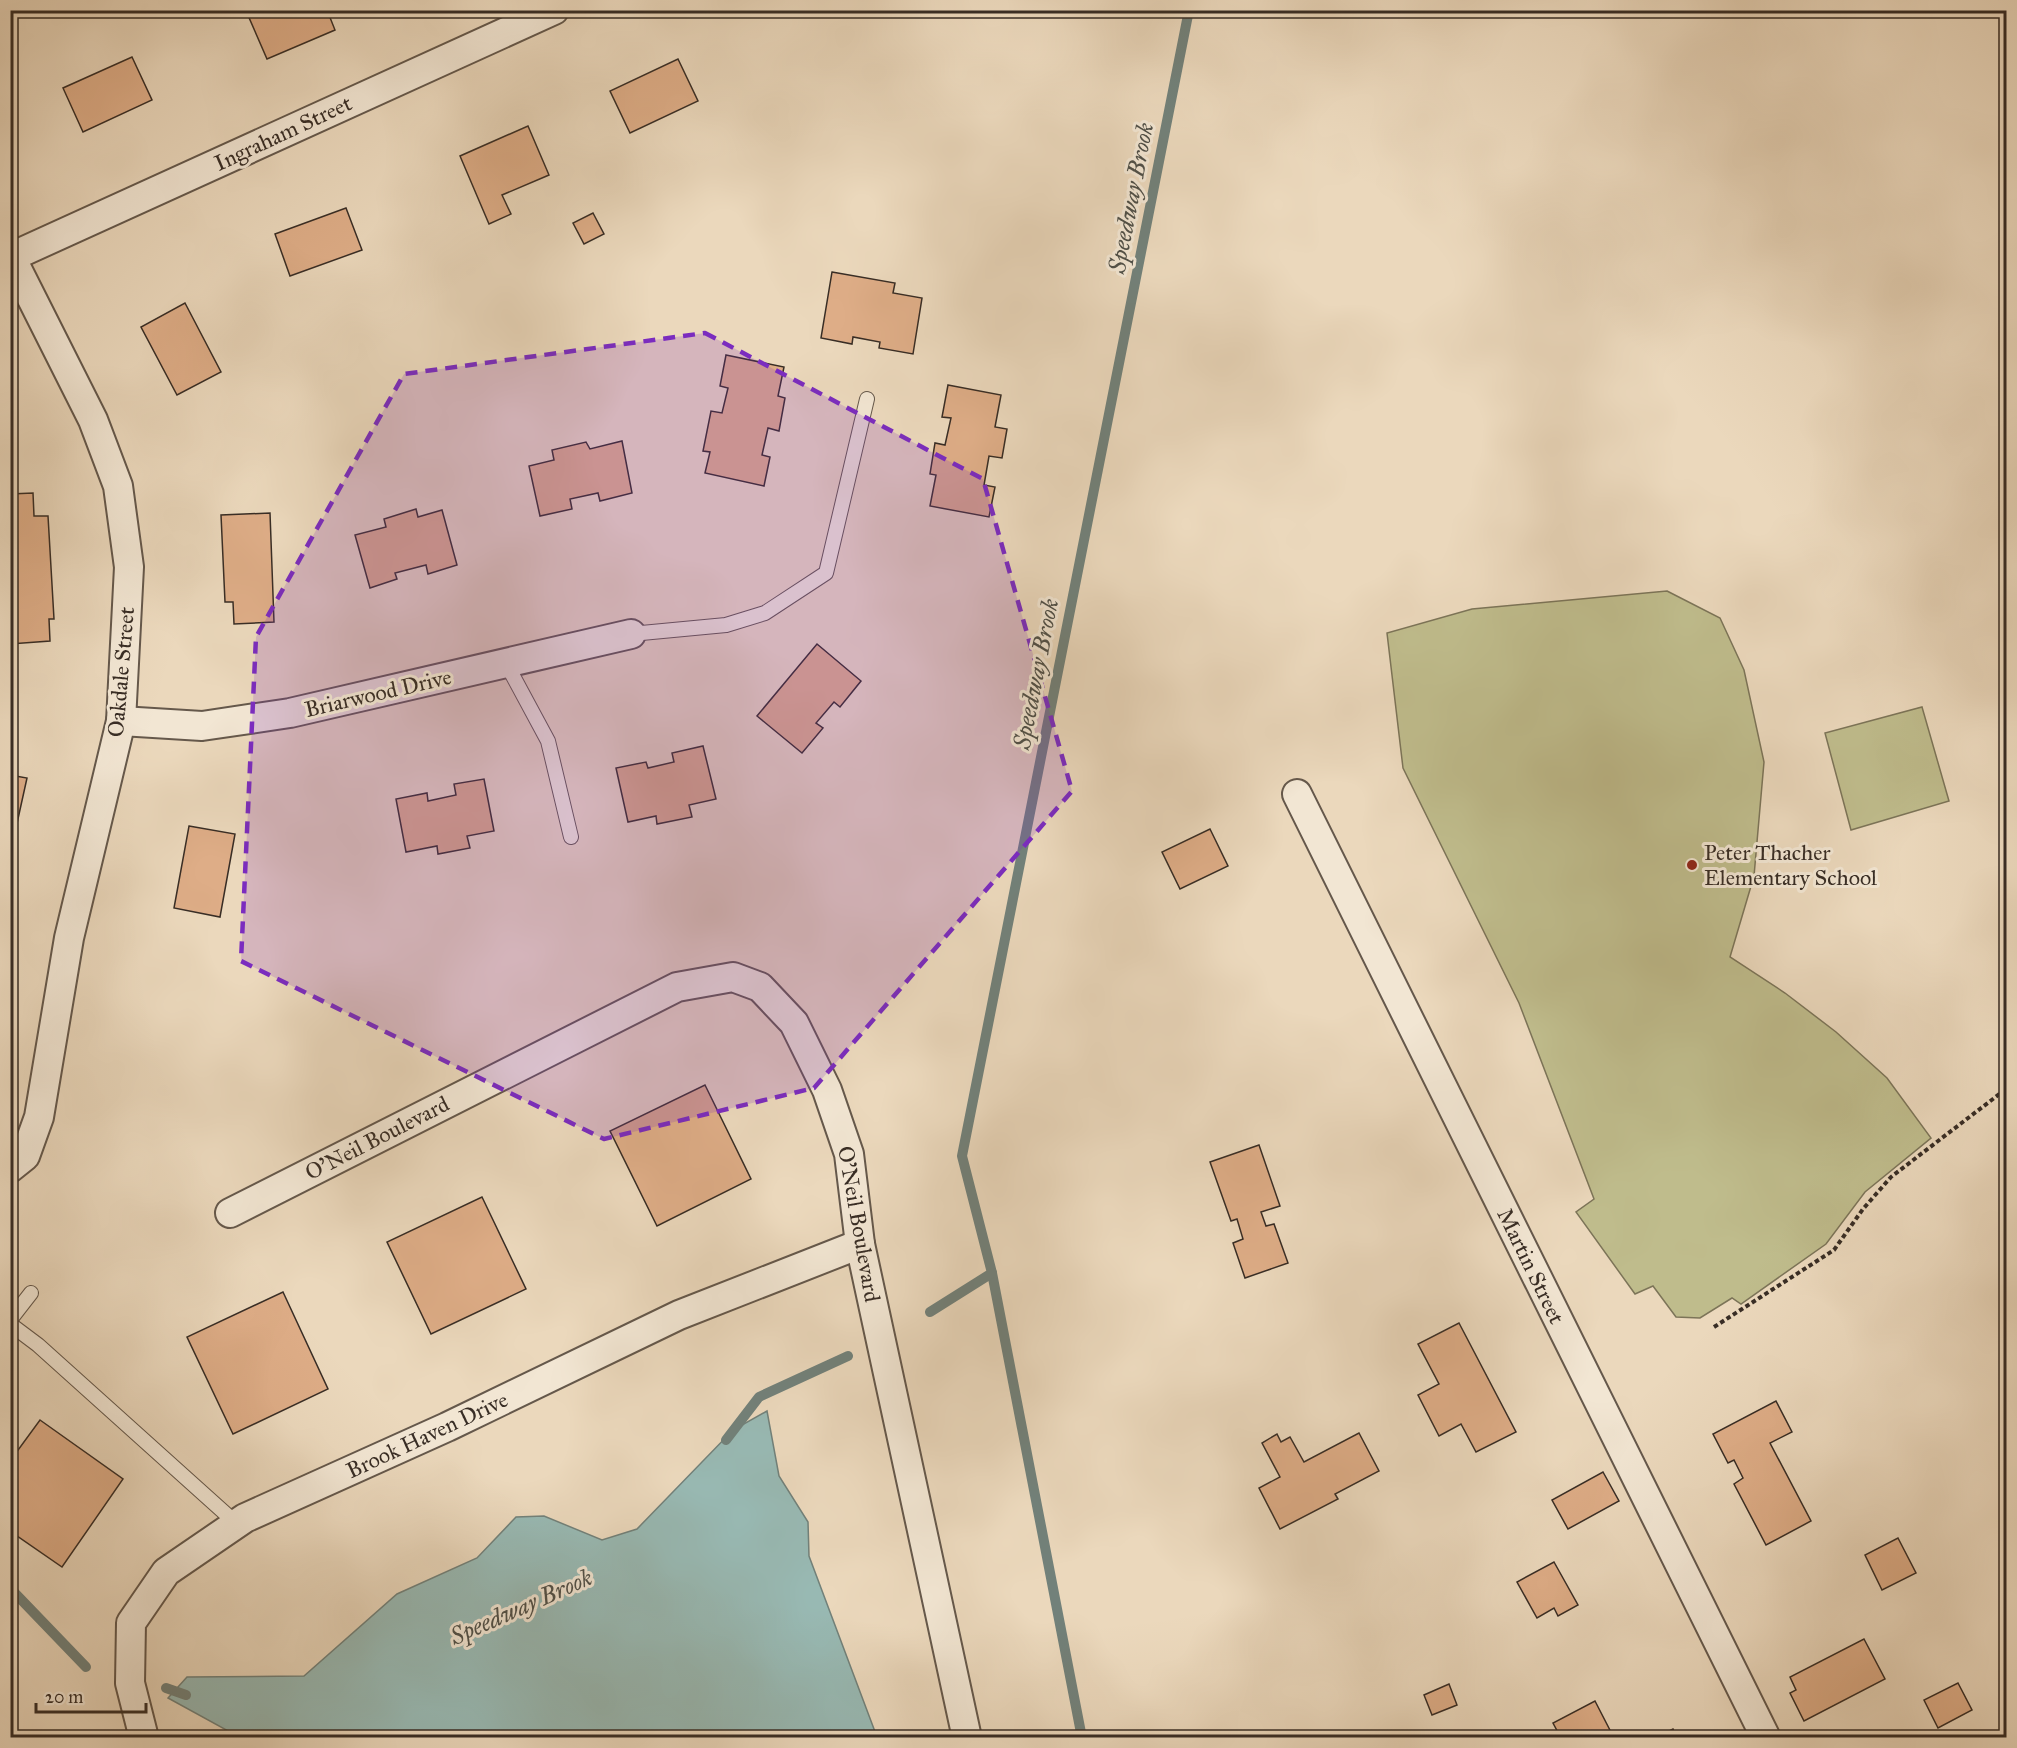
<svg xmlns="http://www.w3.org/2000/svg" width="2017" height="1748" viewBox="0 0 2017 1748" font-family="'IM FELL Great Primer',serif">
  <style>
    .green { fill: #bfbc8c; stroke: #7c7458; stroke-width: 1.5 }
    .water { fill: #98b9b3; stroke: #72817a; stroke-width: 1.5 }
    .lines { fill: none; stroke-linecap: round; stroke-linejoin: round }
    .stream { stroke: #72817a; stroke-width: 10 }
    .building { fill: #dead87; stroke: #382d25; stroke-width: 1.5 }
    .service-casing { stroke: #65584b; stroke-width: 16 }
    .minor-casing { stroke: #65584b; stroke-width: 32 }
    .path { stroke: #382d25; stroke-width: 4; stroke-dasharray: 4.5 3; stroke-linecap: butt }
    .service { stroke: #f2e6d3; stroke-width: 14 }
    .minor { stroke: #f2e6d3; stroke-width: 28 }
    .marked { fill: #7b2cbf; fill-opacity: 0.2; stroke: #7b2cbf; stroke-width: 4.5; stroke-dasharray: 12 8; stroke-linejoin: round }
    .poi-dot { fill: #8f2418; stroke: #f2e6d3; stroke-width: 2 }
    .labels { text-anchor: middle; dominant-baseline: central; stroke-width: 6; stroke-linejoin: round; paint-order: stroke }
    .street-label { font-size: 22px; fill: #382d25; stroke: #f2e6d3 }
    .poi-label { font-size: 22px; fill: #382d25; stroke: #f2e6d3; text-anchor: start }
    .water-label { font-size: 24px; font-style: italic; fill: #505048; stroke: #f2e6d3 }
  </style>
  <rect width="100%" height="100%" fill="#ebd8bc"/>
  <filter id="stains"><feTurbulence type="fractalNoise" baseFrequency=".00333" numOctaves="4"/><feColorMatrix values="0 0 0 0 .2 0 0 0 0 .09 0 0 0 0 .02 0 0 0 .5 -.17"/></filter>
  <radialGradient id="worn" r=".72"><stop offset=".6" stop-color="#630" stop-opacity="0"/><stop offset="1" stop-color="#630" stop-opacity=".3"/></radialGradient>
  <g class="green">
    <path d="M1667,591L1720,618L1744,670L1764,762L1754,876L1730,957L1785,993L1836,1032L1887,1078L1931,1138L1865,1192L1826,1244L1741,1304L1732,1298L1700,1318L1676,1317L1653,1286L1635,1294L1576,1212L1594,1199L1519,1003L1403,768L1387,633L1472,609Z"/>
    <path d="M1922,707L1949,801L1851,830L1825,733Z"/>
  </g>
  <path class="water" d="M767,1411L779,1476L808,1522L809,1556L877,1737H235L232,1733L168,1698L187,1677L304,1676L397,1594L477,1558L516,1517L544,1516L602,1540L637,1529L733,1430Z"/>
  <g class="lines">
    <g class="stream">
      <path d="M992,1273L1082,1738"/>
      <path d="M930,1312L992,1273L962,1156L1189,10"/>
      <path d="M726,1440L759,1397L848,1356"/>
      <path d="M10,1588L86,1667"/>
      <path d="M166,1688L186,1695"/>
    </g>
  </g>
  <g class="building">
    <path d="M253,10H327L335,30L267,59L247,13Z"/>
    <path d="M132,57L152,100L83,132L63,88Z"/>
    <path d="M678,59L698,101L630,133L610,91Z"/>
    <path d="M528,126L549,175L502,195L511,214L489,224L460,156Z"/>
    <path d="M346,208L362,250L290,276L275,234Z"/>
    <path d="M593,213L604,234L584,244L573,223Z"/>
    <path d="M832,272L895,283L893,293L922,298L913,354L879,348L880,342L853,337L852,344L821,338Z"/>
    <path d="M185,303L221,372L177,395L141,327Z"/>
    <path d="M726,355L784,367L778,396L785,398L779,431L768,428L762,455L770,457L764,486L705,473L710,452L703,451L711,411L722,413L728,388L720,386Z"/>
    <path d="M948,385L1001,395L995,427L1007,429L1002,458L989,456L984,485L995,487L989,517L930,506L936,475L930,474L935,443L945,445L951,418L942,417Z"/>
    <path d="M622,441L632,493L600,501L598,493L570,499L572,509L540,516L529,466L554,460L552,450L586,442L590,449Z"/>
    <path d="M33,493L34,516H48L54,619H49L50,641L10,644V494Z"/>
    <path d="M416,509L418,517L442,510L457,565L428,574L426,565L395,573L397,579L370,588L355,535L386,527L384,519Z"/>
    <path d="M270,513L274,622L234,624L233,602H225L221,515Z"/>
    <path d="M817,644L861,681L840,707L834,702L816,723L823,728L802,753L757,716Z"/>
    <path d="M703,746L716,799L689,805L692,817L657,824L656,816L628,822L616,768L646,762L648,768L674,762L672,753Z"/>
    <path d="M10,775L27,778L10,855Z"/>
    <path d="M484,779L494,831L467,836L470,848L438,854L437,846L406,852L396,799L427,793L428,801L456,795L454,784Z"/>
    <path d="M189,826L235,834L220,917L174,908Z"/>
    <path d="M1210,829L1228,866L1180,889L1162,852Z"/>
    <path d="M705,1085L751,1179L657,1226L610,1131Z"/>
    <path d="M1259,1145L1280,1206L1261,1212L1266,1226L1274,1224L1288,1263L1245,1278L1233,1243L1243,1239L1237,1219L1231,1221L1210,1162Z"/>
    <path d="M482,1197L526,1289L431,1334L387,1242Z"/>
    <path d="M283,1292L328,1389L233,1434L187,1337Z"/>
    <path d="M1459,1323L1516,1432L1476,1452L1461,1424L1439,1436L1418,1395L1439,1384L1418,1344Z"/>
    <path d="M1776,1401L1792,1432L1770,1443L1811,1521L1766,1545L1734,1484L1743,1478L1734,1460L1728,1463L1713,1434Z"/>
    <path d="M40,1420L123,1479L62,1567L10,1531V1461Z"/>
    <path d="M1359,1433L1379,1471L1335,1494L1338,1499L1280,1529L1259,1488L1280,1477L1262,1443L1277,1434L1281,1442L1290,1437L1304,1462Z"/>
    <path d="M1603,1472L1619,1501L1568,1529L1552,1500Z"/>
    <path d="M1898,1538L1916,1573L1882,1590L1865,1555Z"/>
    <path d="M1554,1562L1578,1605L1558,1616L1554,1608L1537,1618L1517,1582Z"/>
    <path d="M1864,1639L1885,1679L1804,1721L1790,1693L1796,1690L1790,1677Z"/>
    <path d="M1958,1683L1972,1710L1938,1728L1924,1700Z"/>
    <path d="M1449,1684L1457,1705L1432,1715L1424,1695Z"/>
    <path d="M1595,1701L1614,1738H1561L1553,1723Z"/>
    <path d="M1673,1729L1677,1738H1655Z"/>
  </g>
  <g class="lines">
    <g class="service-casing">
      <g id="service">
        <path d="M631,634L726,625L765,613L826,573L867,399"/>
        <path d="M506,663L548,741L571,837"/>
        <path d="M10,1320L31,1293"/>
        <path d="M10,1324L38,1345L237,1524"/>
      </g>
    </g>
    <g class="minor-casing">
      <g id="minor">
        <path d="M10,255L93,420L118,486L129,567L121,721L69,938L39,1117L25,1156L10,1168"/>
        <path d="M11,257L554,10"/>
        <path d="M121,721L202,726L290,713L631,634"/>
        <path d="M1297,794L1766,1738"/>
        <path d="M230,1213L677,987L733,977L760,987L794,1023L827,1090L849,1154L860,1244L967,1738"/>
        <path d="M144,1738L130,1683L131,1623L166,1572L245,1518L447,1427L679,1315L860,1244"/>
      </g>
    </g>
    <path class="path" d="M1714,1327L1834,1250L1863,1209L1891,1177L2006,1089"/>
    <use href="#service" class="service"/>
    <use href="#minor" class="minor"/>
  </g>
  <path class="marked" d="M705,333L983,479L1072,791L814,1088L604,1139L241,961L256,637L404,374Z"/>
  <circle class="poi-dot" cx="1692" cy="865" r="6"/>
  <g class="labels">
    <g class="street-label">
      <text transform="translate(283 133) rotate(-25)">Ingraham Street</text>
      <text transform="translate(121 672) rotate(-85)">Oakdale Street</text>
      <text transform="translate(378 693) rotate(-13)">Briarwood Drive</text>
      <text transform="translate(377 1138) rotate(-27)">O'Neil Boulevard</text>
      <text transform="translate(859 1224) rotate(80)">O'Neil Boulevard</text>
      <text transform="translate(1531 1266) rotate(64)">Martin Street</text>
      <text transform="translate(427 1435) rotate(-25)">Brook Haven Drive</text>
    </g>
    <g class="poi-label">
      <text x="1704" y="852">Peter Thacher<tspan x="1704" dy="25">Elementary School</tspan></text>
    </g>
    <g class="water-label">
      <text transform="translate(1131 198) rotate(-79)">Speedway Brook</text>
      <text transform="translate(1036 674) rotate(-79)">Speedway Brook</text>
      <text transform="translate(521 1607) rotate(-24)">Speedway Brook</text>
    </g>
  </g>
  <rect width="2017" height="1748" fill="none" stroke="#ebd8bc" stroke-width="36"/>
  <rect x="12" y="12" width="1993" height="1724" fill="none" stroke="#382d25" stroke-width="3"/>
  <rect x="18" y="18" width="1981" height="1712" fill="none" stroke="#382d25" stroke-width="1.5"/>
  <path d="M36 1703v9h110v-9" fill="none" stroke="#382d25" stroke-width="3"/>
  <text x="45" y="1703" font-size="18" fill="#382d25" stroke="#f2e6d3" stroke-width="4.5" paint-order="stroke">20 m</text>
  <rect width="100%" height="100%" filter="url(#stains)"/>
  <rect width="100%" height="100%" fill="url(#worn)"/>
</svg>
